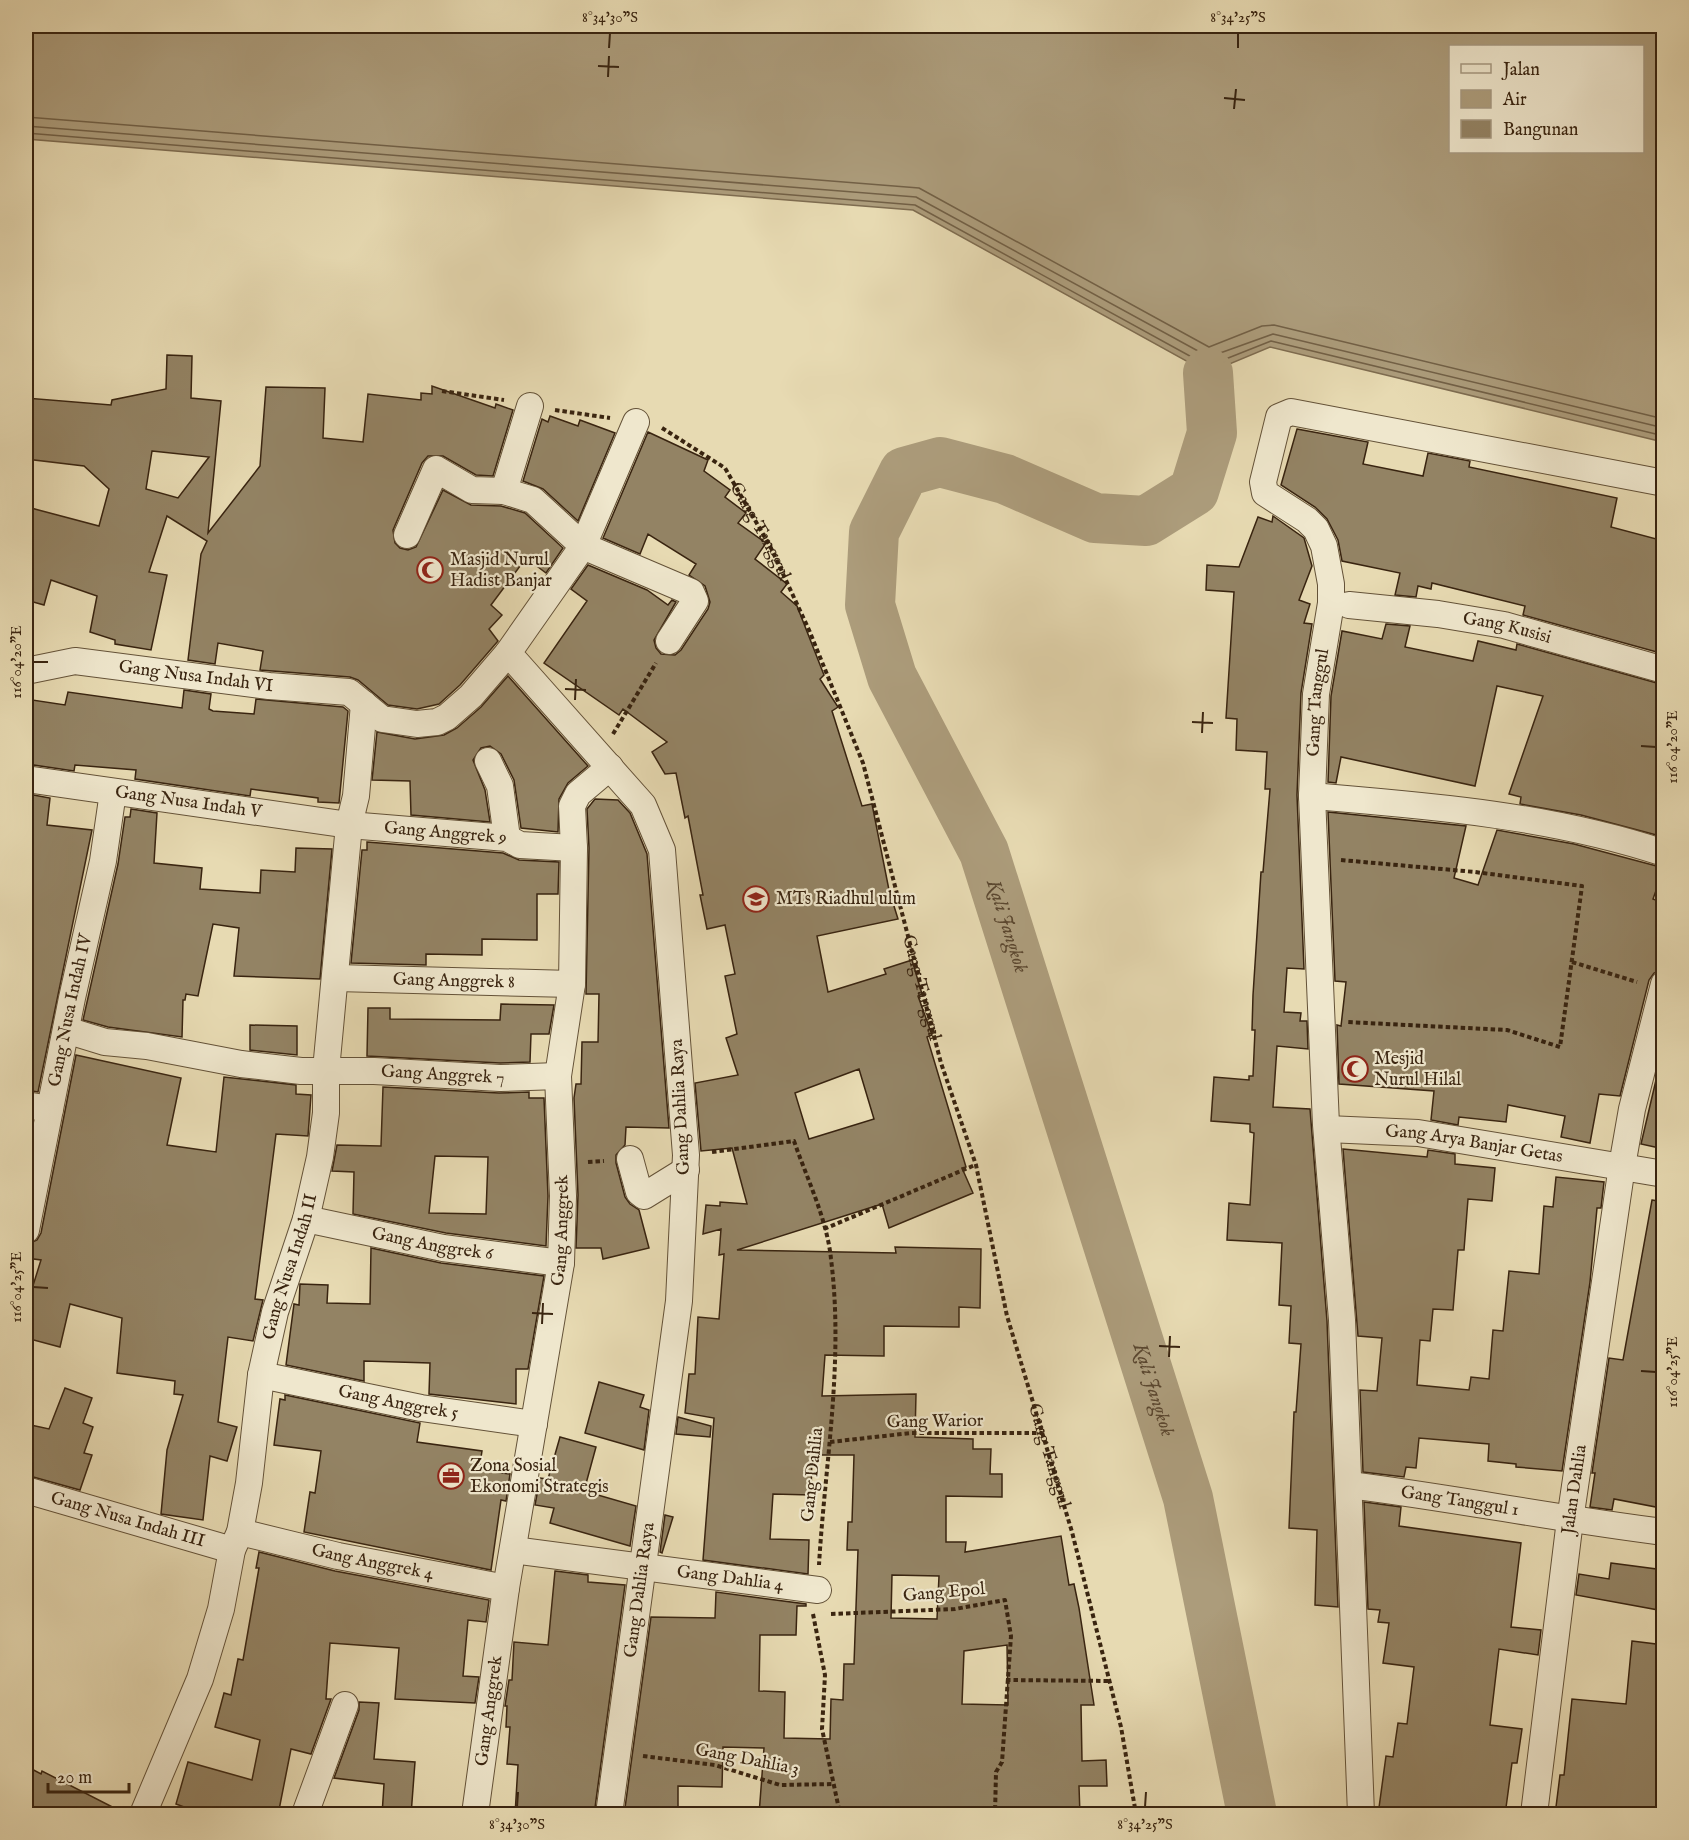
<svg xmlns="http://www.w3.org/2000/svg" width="1689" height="1840" viewBox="0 0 1689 1840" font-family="'IM FELL English',serif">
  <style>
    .water { fill: #ac9c7b; stroke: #7e6c50; stroke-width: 1.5; fill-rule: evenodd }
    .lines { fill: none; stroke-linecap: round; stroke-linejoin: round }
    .shore { stroke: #726046; stroke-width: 1.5 }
    .river { stroke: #ac9c7b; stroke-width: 50 }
    .building { fill: #938364; stroke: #392410; stroke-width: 1.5; fill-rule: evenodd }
    .street-casing { stroke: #645238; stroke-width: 28 }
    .path { stroke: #392410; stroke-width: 4; stroke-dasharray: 4.5 3; stroke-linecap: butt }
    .street { stroke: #efe7cd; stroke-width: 26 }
    .ticks { fill: none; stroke: #392410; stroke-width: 2 }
    .labels { text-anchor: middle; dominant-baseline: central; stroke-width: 4.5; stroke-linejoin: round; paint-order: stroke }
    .street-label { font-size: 18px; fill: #392410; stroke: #efe7cd }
    .poi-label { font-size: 18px; fill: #392410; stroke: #efe7cd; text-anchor: start }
    .water-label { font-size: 20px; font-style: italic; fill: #5c4830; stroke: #efe7cd }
    .neatline { fill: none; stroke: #392410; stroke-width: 2 }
    .ticks-label { font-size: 15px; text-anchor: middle; fill: #392410 }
  </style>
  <rect width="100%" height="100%" fill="#e7dab2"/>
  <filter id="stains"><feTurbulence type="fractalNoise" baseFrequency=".00333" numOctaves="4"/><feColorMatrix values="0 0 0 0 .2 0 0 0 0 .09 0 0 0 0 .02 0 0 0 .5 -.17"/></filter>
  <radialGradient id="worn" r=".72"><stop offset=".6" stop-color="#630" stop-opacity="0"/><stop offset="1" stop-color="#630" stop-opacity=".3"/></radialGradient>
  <path class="water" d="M26,26H1663V442L1270,347L1208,373L913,210L26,139ZM1450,46H1642V152H1450Z"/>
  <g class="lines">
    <g class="shore">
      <path d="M26,117L919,188L1209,347L1262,326L1274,325L1664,419"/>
      <path d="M26,126L916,197L1209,357L1273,334L1664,428"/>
      <path d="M26,133L915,205L1208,366L1271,341L1664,436"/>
    </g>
    <path class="river" id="s1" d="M1208,373L1212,433L1194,491L1146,521L1095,518L1005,479L940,462L904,472L874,532L870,605L892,677L984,852L1188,1498L1252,1814"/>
  </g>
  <g class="building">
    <path d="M167,355L192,356L191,398L221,401L208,533L260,466L266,387L325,388L323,438L363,442L368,394L421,400V393L432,394V386L495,408L496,404L513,410L493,476L476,475L443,456H428L422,463L393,530L395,543L400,548L408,550L416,547L443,490L471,505L501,506L525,513L563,548L546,573L526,558L491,605L502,615L489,629L498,641L460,685L439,704L417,709L388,705L358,680L350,677L260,670L263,651L218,643L215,664L188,660L201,554L207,541L167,516L149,572L167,575L151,650L115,644V640L90,632L97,596L51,580L44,605L26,600V527L31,508L99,526L109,489L84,466L26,459V398L111,405L112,400L166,389ZM152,451L209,457L178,498L146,489Z"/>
    <path d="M550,416L578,426L580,420L615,433L578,521L543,489L523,481L542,419L548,422Z"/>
    <path d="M1297,429L1368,442L1363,464L1423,476L1428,453L1470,461L1469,467L1617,498L1611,527L1664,541V654L1523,615L1525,606L1432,583L1431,589L1418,586L1416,597L1395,595L1400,573L1342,561L1338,540L1327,519L1315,507L1281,485Z"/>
    <path d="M648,432L708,460L704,471L730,490L725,497L746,513L738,523L766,543L755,559L787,584L781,592L797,606L824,675L820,679L838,707L832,711L862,806L872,804L889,890L898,919L817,936L828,992L886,974L884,969L912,960L922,994L918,996L932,1035L927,1037L966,1167L962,1168L973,1193L889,1228L882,1204L737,1250L896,1253L895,1247L981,1249L980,1308L959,1307V1327L884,1326V1356L825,1355L822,1396L916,1394L915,1437L973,1439V1449H991L990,1474H1002V1497L946,1496V1542H966L965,1552L1061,1536L1069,1585L1074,1584L1079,1608L1094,1705H1081L1082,1761L1106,1760L1107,1786H1079L1080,1815H759L764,1748L723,1747L722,1787L678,1786V1809L625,1808L651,1617L715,1618L716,1592L806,1604V1606H797L796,1635H760L759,1691L785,1692L784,1738L830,1739L831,1699L843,1700L844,1664H854L858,1550H847L848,1522H852L854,1455H812L811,1495L773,1494L770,1539L809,1540L808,1574L703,1560L714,1418L685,1413L689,1374H695L698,1317L719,1319L724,1254L719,1255L721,1229L703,1234L706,1205L720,1206V1202L747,1204L732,1148L701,1151L695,1083L738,1075L726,1038L737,1034L725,976L735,974L725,925L707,929L700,895H703L688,816L685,818L676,773L665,774L652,752L667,742L623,709L619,715L544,663L587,601L571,589L588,565L647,590L668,605L672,600L676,602L654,640L656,648L661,654L675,655L681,650L708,609L710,602L705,586L689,575L696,564L648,534L640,554L603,538ZM859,1069L874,1119L809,1139L795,1093ZM892,1575L939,1576L937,1619L891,1618ZM1007,1645L1008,1705L962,1704L964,1651Z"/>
    <path d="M1273,516L1304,538L1312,566L1299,600L1310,604L1304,623L1312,624L1301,693L1297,795L1304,969L1287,968L1284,1012L1301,1013L1300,1021H1307L1308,1049L1277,1046L1273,1107L1310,1109L1327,1321L1338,1607L1315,1605L1317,1530L1289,1528L1294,1412H1296L1301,1344L1289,1343L1291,1306L1279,1305L1282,1243L1227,1240L1229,1203L1250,1205L1254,1133L1250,1132V1124L1211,1121L1214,1077L1249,1080V1076H1253L1255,1030H1252L1253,995L1261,872H1263L1270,789H1265L1267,752L1236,750L1237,719L1226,718L1234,592L1206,590L1207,565L1239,567L1258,517L1272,522Z"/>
    <path d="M1386,624L1410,626L1405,647L1473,661L1478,641L1516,650L1517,644L1664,685V837L1581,815L1520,804L1521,797L1509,794L1543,696L1497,686L1475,786L1341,757L1336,783L1328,782L1331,696L1342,631L1382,639Z"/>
    <path d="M508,676L588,766L568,783L559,799L558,832L521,828L514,780L501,754L490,746L481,748L473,760L485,790L490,822L411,815L410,781L372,780L377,732L415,739L444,735L457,728L481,707Z"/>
    <path d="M184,690L211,694L209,709L213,711L254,714L256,699L343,707L348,711L339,803L318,802V798L251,789L250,796L135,779L136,770L75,765L74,771L27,764L29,750L26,749V699L65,705L68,692L182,708Z"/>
    <path d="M28,794L50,798L47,825L92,830L38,1092L26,1090V814Z"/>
    <path d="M595,799L618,800L630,813L647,854L669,1128L626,1127L625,1145L616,1155V1163L625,1197L630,1204L639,1210L649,1248L603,1259L601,1248H576L578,1195L574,1098L576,1084H581L582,1042H598L599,994H586L589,848L587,809Z"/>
    <path d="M131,809L157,813L154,863L202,868L200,889L260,893L261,870L295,872L296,848L332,849L320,979L234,976L239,928L213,924L198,996L186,994L185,1000H183L182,1037L108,1027L83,1020L118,864L125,817H130Z"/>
    <path d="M1328,812L1466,826L1454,878L1478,885L1497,830L1574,844L1664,868L1653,899L1664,903V969L1654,973L1649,980L1620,1096L1599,1094L1590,1143L1561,1137L1565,1116L1508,1105L1506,1122L1459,1117L1458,1125L1431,1120L1434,1091L1339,1084L1337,1025L1341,1026L1346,982L1335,981Z"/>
    <path d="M367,842L503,853L519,860L559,862L558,894H537V940L482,939V955L426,954V965L351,963L362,850H367Z"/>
    <path d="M501,1004L554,1005L549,1034H531L530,1062L500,1063L367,1056L368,1008H390V1019L500,1020Z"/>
    <path d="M250,1025L297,1026V1055L250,1050Z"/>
    <path d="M1664,1046V1149L1641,1144Z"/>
    <path d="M76,1055L181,1078L167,1145L216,1152L224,1077L296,1085V1094L311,1095L308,1136L276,1134L255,1299L263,1300L253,1341L228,1337L218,1422L237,1427L227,1461L210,1456L203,1520L161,1514L167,1450L183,1395L174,1394L175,1381L117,1373L122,1318L70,1304L60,1347L26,1338V1308L41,1260L26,1258V1245L37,1240L41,1233Z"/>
    <path d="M383,1087L499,1093L529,1092V1098H544L548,1196L546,1246L446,1233L353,1214L354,1172L332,1171L337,1145L381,1146ZM435,1156L488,1157L486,1214L429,1213Z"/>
    <path d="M26,1120L32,1121L26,1155Z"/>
    <path d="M1343,1149L1427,1157L1428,1150L1455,1154V1164L1495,1168L1492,1201L1468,1199L1464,1250H1458L1453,1310L1433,1309L1430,1341L1420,1340L1417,1385L1469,1390L1471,1377L1489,1379L1493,1330L1503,1331L1509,1271L1539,1274L1544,1206L1553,1207L1556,1177L1604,1182L1601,1208H1597L1590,1282L1562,1471L1516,1467V1464L1488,1461L1489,1444L1419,1438L1416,1468L1406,1467L1404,1477L1363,1472L1360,1390L1377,1391L1382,1338L1358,1336Z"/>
    <path d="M1652,1200L1664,1202V1468L1656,1507L1614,1499L1612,1510L1590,1507L1595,1473H1592L1609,1358L1623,1360Z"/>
    <path d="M371,1248L441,1263L544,1276L528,1369H516V1404L429,1394L430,1363L364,1361V1381L286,1365L294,1304L299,1305L300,1284L328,1285L327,1303L370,1304Z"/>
    <path d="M599,1382L644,1395L640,1407L649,1410L644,1450L585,1433Z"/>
    <path d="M65,1388L92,1398L83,1423L93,1427L84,1453L92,1455L80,1490L26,1475V1424L49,1429Z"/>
    <path d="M285,1395L420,1423L417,1442L482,1451L479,1470L510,1474L506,1501L501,1500L491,1570L304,1532L310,1492L315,1493L321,1451L274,1445L280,1399L285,1400Z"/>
    <path d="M678,1417L711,1426L710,1437L676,1434Z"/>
    <path d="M560,1437L596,1447L584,1491L636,1506L630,1546L550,1523L554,1508L535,1505L540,1478L548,1479Z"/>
    <path d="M1364,1502L1401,1507L1399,1526L1521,1543L1511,1627L1541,1630L1538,1655L1499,1649L1490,1725L1522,1729L1517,1763H1512L1505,1815H1378L1386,1756L1393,1757L1398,1723L1407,1724L1414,1667L1383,1663L1389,1623L1378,1622L1380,1610L1368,1609Z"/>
    <path d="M665,1515L673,1517L662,1553L660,1552Z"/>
    <path d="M259,1552L335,1571L489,1600L486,1622L468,1620L463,1676L479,1677L475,1703L395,1699L399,1648L330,1643L326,1699H331L311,1754L291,1749L278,1815H194L195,1811L176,1804L188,1762L252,1780L260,1740L215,1727L224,1693L231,1695L238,1659L243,1660L259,1568H256Z"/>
    <path d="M1611,1563L1664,1570V1611L1576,1595L1579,1574L1609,1579Z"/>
    <path d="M555,1571L588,1575V1582L625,1585L594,1815H515L518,1765L507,1764L510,1727H506L507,1706H505L509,1680H512L514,1642L548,1645Z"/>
    <path d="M1632,1641L1664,1645V1815H1555L1560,1775H1564L1572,1699L1626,1704Z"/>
    <path d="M359,1702L379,1703L374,1759L415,1762L411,1815H382L384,1784L334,1778L359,1710Z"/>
    <path d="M26,1766L41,1774L42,1771L128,1815H26Z"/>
  </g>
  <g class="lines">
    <g class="street-casing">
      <g id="street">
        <path d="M504,491L530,406"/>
        <path d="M407,535L436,469L472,490L504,491L533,500L583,546L691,592L695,601L669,641"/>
        <path id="s3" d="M1349,605L1438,614L1504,625L1664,670"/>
        <path id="s4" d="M26,671L75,661L269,686L349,692L382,719L417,724L437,722L447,717L471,696L508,653"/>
        <path d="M488,761L500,786L507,838"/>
        <path id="s5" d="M26,779L349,825L507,838L520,845L574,848"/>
        <path d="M1312,796C1431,806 1549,815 1664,853"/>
        <path id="s6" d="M336,978L572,984"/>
        <path id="s7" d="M66,1030L105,1042L147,1046L241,1064L301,1071H374L500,1078L558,1076"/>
        <path d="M26,1105L50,1109"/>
        <path id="s8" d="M1327,1129L1418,1133L1664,1174"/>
        <path d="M630,1159L639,1192L644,1196L686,1170"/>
        <path id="s9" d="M306,1219L443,1248L561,1263"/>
        <path id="s10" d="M26,1230L72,998L103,861L113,792"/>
        <path id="s11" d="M261,1375L421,1408L534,1424"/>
        <path id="s12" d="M1349,1485C1454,1498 1558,1519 1664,1532"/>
        <path id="s13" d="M26,1490L232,1550"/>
        <path id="s14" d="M240,1532L338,1556L506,1588"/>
        <path id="s15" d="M513,1550L818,1590"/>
        <path id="s16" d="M143,1814L200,1679L221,1609L232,1550L240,1532L249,1483L261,1375L275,1312L306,1219L320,1157L326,1113V1070L349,825L356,796L364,704"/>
        <path d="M305,1814L345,1705"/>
        <path id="s17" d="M475,1814L506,1588L561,1263L563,1196L558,1076L572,984L574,848L572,806L578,794L610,767"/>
        <path id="s18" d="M609,1814L679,1301L686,1155L662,850L643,805L508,653L583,546L636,422"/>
        <path id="s19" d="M1361,1814L1342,1320L1326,1125L1312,796L1316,694L1331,603V584L1324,546L1316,529L1307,520L1265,493L1263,482L1279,417L1291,412L1664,483"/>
        <path id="s20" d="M1534,1814L1570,1520L1622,1166L1632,1109L1664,984"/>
      </g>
    </g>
    <g class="path">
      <path d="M442,391L504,400"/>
      <path d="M555,410L610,418"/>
      <path id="s2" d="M662,428L725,468L771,548L809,630L863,763L941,1063L976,1165L1007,1316L1072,1532L1121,1727L1136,1814"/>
      <path d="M613,734L656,663"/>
      <path d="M1341,860L1475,872L1582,886L1560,1047L1507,1030L1346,1022"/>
      <path d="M1572,962L1637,982"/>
      <path d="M712,1152L794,1141C807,1179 827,1219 831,1259C844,1362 825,1463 819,1565"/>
      <path d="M588,1162L604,1161"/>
      <path d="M824,1229L975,1165"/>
      <path d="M830,1442L911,1433H1042"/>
      <path d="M813,1614L825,1675L822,1729L840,1814"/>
      <path d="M831,1614L955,1609L1005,1600L1011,1636L1002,1762L996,1772L995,1814"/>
      <path d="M1006,1680L1110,1681"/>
      <path d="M643,1756L715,1765L780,1785L834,1784"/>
    </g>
    <use href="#street" class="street"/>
  </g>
  <path class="ticks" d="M609,48L610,33M1238,48V33M598,66L619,67M608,77L609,56M1224,98L1245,100M1234,109L1236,89M33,662H48M565,689L586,690M575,700L576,679M1192,722L1213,723M1202,733L1203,712M1641,746L1656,747M33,1287L48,1288M532,1313L553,1314M542,1324L543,1303M1159,1346L1180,1347M1169,1357L1170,1336M1641,1371L1656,1372M517,1807L518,1792M1145,1807L1146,1792"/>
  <defs>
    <g id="mosque-ring" transform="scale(1.35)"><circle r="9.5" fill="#efe7cd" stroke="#8f2418" stroke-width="1.5"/><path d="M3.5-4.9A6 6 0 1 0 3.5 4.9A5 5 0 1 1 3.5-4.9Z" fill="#8f2418"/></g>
    <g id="school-ring" transform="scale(1.35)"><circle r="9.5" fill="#efe7cd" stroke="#8f2418" stroke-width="1.5"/><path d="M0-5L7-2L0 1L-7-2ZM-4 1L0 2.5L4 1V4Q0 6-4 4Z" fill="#8f2418"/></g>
    <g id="office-ring" transform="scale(1.35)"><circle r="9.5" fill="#efe7cd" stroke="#8f2418" stroke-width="1.5"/><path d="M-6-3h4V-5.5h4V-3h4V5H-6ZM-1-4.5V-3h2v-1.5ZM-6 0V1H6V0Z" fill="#8f2418"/></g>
  </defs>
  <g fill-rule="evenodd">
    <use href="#mosque-ring" x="430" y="570"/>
    <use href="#school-ring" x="756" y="899"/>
    <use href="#mosque-ring" x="1355" y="1069"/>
    <use href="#office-ring" x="451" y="1476"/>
  </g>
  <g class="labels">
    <g class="street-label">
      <text stroke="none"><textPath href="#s2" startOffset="147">Gang Tanggul</textPath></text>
      <text stroke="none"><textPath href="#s3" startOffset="160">Gang Kusisi</textPath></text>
      <text stroke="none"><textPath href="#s4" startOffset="172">Gang Nusa Indah VI</textPath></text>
      <text stroke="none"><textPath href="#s19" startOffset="1113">Gang Tanggul</textPath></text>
      <text stroke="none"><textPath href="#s5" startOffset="164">Gang Nusa Indah V</textPath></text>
      <text stroke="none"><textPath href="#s5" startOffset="423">Gang Anggrek 9</textPath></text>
      <text stroke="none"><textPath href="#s6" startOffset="118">Gang Anggrek 8</textPath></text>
      <text stroke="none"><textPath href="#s2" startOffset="633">Gang Tanggul</textPath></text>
      <text stroke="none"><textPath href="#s10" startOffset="224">Gang Nusa Indah IV</textPath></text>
      <text stroke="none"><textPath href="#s7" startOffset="381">Gang Anggrek 7</textPath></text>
      <text transform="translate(681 1107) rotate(-93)">Gang Dahlia Raya</text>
      <text stroke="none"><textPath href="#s8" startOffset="148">Gang Arya Banjar Getas</textPath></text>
      <text stroke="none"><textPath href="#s17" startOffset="590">Gang Anggrek</textPath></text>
      <text stroke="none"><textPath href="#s9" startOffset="129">Gang Anggrek 6</textPath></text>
      <text stroke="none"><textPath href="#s16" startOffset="570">Gang Nusa Indah II</textPath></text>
      <text stroke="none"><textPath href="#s11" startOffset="140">Gang Anggrek 5</textPath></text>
      <text transform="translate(935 1422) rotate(-1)">Gang Warior</text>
      <text stroke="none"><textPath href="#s2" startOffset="1119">Gang Tanggul</textPath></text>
      <text transform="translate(813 1475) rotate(-84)">Gang Dahlia</text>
      <text stroke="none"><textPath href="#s20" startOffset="327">Jalan Dahlia</textPath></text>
      <text stroke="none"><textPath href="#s12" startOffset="112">Gang Tanggul 1</textPath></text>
      <text stroke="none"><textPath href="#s13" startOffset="106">Gang Nusa Indah III</textPath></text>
      <text stroke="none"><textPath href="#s14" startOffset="136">Gang Anggrek 4</textPath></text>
      <text stroke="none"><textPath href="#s15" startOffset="219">Gang Dahlia 4</textPath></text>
      <text stroke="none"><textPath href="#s18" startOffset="226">Gang Dahlia Raya</textPath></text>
      <text transform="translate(944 1593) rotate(-5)">Gang Epol</text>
      <text stroke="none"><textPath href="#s17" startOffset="104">Gang Anggrek</textPath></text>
      <text transform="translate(747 1760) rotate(11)">Gang Dahlia 3</text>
    </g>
    <g class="poi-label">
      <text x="450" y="560">Masjid Nurul<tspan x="450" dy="21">Hadist Banjar</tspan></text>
      <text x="776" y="899">MTs Riadhul ulum</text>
      <text x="1374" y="1059">Mesjid<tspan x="1374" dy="21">Nurul Hilal</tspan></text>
      <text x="470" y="1466">Zona Sosial<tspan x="470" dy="21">Ekonomi Strategis</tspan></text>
    </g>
    <g class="water-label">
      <text stroke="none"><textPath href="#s1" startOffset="922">Kali Jangkok</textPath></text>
      <text stroke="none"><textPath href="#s1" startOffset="1408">Kali Jangkok</textPath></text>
    </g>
  </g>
  <rect width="1689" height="1840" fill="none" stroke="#e7dab2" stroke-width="66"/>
  <rect x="1449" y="45" width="195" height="108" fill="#efe7cd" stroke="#a69981" stroke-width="1.5"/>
  <rect x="1461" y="64" width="30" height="9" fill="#efe7cd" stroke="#a69981" stroke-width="1.5"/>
  <text x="1503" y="75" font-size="18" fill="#392410">Jalan</text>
  <rect x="1461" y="90" width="30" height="18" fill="#ac9c7b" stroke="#a69981" stroke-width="1.5"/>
  <text x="1503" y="105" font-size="18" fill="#392410">Air</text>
  <rect x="1461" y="120" width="30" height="18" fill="#938364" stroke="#a69981" stroke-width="1.5"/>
  <text x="1503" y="135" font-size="18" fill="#392410">Bangunan</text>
  <path d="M48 1783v9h81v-9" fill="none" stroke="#392410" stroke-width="3"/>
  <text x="57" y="1783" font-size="18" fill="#392410" stroke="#efe7cd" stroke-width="4.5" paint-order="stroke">20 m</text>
  <rect x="33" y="33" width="1623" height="1774" class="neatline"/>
  <g class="ticks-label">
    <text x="610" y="22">8°34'30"S</text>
    <text x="1238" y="22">8°34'25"S</text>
    <text transform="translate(16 662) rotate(-90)" y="5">116°04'20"E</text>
    <text transform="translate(1672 747) rotate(-90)" y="5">116°04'20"E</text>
    <text transform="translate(16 1287) rotate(-90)" y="5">116°04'25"E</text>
    <text transform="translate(1672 1372) rotate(-90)" y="5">116°04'25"E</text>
    <text x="517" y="1829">8°34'30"S</text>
    <text x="1145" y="1829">8°34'25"S</text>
  </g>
  <rect width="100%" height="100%" filter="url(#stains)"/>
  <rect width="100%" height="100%" fill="url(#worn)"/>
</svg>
